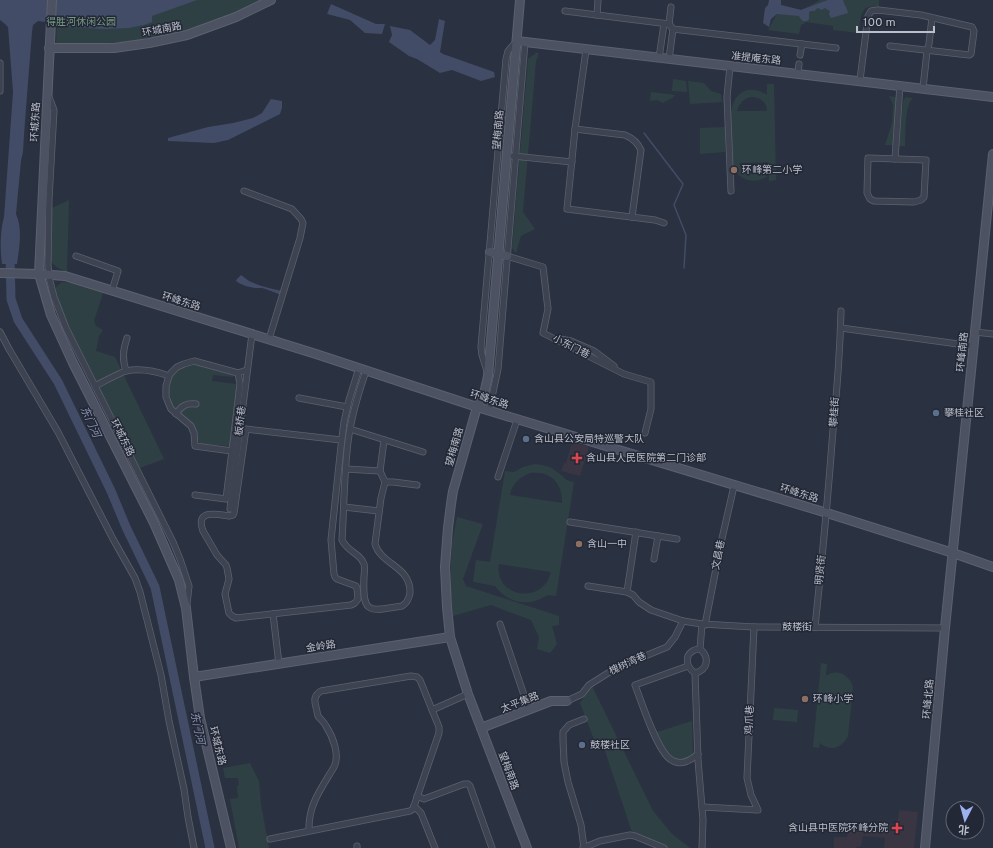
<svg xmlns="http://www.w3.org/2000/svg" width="993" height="848" viewBox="0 0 993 848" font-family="Overpass,'Noto Sans SC',sans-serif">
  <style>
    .medical { fill: #393542 }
    .green { fill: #2f4045; fill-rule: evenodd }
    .water { fill: #424c67 }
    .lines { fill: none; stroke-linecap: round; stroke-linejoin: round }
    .stream { stroke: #424c67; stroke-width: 1.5 }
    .river { stroke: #424c67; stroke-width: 9 }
    .street-casing { stroke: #5c616e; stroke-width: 7 }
    .secondary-casing { stroke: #5c616e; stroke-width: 10 }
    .street { stroke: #3e4351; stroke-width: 5.5 }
    .secondary { stroke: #4d5263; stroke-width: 8 }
    .education-dot { fill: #8d6e63; stroke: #232836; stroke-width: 1.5 }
    .service-dot { fill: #5c6f8a; stroke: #232836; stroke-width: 1.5 }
    .health-dot { fill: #e0444e; stroke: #232836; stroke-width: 1.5 }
    .labels { text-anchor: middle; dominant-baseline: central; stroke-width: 3; stroke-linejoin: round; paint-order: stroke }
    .park-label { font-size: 10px; fill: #759982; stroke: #232836 }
    .street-label { font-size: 10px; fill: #bbbfcb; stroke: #232836 }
    .poi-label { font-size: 10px; fill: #bbbfcb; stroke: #232836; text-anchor: start }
    .water-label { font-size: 11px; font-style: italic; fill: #8691ae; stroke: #232836 }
  </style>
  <rect width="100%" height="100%" fill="#2a3140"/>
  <g class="medical">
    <path d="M572,442L589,447L580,476L561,471L564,463H566Z"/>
    <path d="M899,810L918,812L914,848H884L885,838L863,836L861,846L854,848H834V837H847L848,832L877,831L878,823L897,825Z"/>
  </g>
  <g class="green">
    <path d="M58,0H263L241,10L187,32L123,42L56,46Z"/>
    <path d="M820,0H879V7C876,7 872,6 869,7C859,9 860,25 859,33L833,30V26L807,22L801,25L799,34L768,30L782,5L801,10L813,4Z"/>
    <path d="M536,53H539L536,61L523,212L535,229L521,236L516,253L512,248L528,59Z"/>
    <path d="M673,79L686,81L687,92L672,91Z"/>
    <path d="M688,81L704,83L711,91L721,94L722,102L690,104Z"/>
    <path d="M767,84H774L776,180L769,181V175C763,180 756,182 748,180C740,178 733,171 732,162C731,157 732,152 731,146C731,135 731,123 731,112C734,91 750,84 767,95ZM750,97C759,97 767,101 767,111H737C739,104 743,99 750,97ZM768,162C761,178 746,178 739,163Z"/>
    <path d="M651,92L675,95L672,98L663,103L657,100L650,101Z"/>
    <path d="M889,96L896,97V100L893,145H885L892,123L893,105Z"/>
    <path d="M905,97L913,98C904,106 906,134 905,146H899L903,102Z"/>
    <path d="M725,127V152L700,154V128Z"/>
    <path d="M69,200L67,272C60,269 54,267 51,260L52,208Z"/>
    <path d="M62,282L71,283L103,293L94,321L96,326L103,330L99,336L96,351L115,357L164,459L137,469L62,312L56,292V287Z"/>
    <path d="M192,363L233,373V377L213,375L212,381L236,384L238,386L230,445L229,446L202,444L199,442C196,436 196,430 192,424C188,419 180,416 176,410C163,397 165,378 180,367C184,365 188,364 192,363Z"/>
    <path d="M535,464C543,465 551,466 557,472C566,478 563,480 574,482L556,596C544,594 548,596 538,600C522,606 505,600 495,586L473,582L476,560L490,562L505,471L514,472L523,467ZM531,473C550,471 563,483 562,503L510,495C512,484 520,476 531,473ZM499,564L551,572C543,606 493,597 499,564Z"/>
    <path d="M457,517L483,524L463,579L466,586L559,616V625L552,626L557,644L550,653L537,649L539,637L531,620L491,605L453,616L450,584L452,543Z"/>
    <path d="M821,663L827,664L826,676C837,668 850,675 853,688L848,736C842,748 831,752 820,743L819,748L813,747Z"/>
    <path d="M592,686L653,811L672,834L690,848H666L632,832L605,751L595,742L580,703Z"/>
    <path d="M774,708L798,710L797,722L773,720Z"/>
    <path d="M692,721L693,754C687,760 677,764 670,756C666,752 660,738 657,732Z"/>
    <path d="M250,763L259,781L261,804L269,848H239L230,799L238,798L237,786L239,785L238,778H225L223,768Z"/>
  </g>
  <g class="water">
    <path d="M0,0H197L152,16V22L144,25L128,28L105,29L68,27L59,24L38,21L33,25L32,32L27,95L24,135L23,152L21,161L16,214C23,229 19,249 17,264H2C0,249 0,231 4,217L13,92L8,27L5,24L0,20Z"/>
    <path d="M769,0H781V5L801,10L828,0H843C844,5 847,7 848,13L831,18L829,14L830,11L825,8L821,10L819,8L816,9L815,11H811L809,12V19L807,21H803L800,18L799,16L777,14L771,19L769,27L763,23L765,8L768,5Z"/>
    <path d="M331,4L376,24H385L382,34L365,33L350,20L327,14Z"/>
    <path d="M439,19L445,21L440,52L443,54L494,72L495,77L481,81L452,70L440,73L417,59L409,56L389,42L392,35L390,26L410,30L430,45L435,40Z"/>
    <path d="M271,99L282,101V108L280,114L228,140L214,143L168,141V138L208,127L233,123L253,118L262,113Z"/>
    <path d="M241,275C244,277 246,279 249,281C259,286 271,289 282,291L281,295C277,293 266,289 262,288C260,288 257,288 255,288C249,287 241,285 236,281L237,279Z"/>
  </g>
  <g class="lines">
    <path class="stream" d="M644,133L683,184L674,205L686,235L684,268"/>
    <path class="river" d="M10,253L11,299L18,320L58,382L111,491L126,527L155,587L210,848"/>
    <g class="street-casing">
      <g id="street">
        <path d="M565,11L669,24L673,29L836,48"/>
        <path d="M597,15L598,0"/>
        <path d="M669,24L671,7"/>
        <path d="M586,50L575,129L567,209L655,220L664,223"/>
        <path d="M800,55L802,44"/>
        <path d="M659,58L664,24"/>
        <path d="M669,59L673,29"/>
        <path d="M0,63V91"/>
        <path d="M730,66L727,97L731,191"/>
        <path d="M798,73L799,64"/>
        <path d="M860,80L868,16L871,11L878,10L921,15L972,27L974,31L971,54L969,55L890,46"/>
        <path d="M923,88L927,51L929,44L932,18"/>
        <path d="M49,97L54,110L49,199L48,266L50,281L54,297L66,328L173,542L180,559L189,586L187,604"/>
        <path d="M575,129L625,135C632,138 638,143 641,150L632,217"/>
        <path d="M513,156L572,162"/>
        <path d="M868,158L926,160L924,197L921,200L914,202L874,201L870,199L867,193Z"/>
        <path d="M895,159L900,85"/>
        <path d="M244,191L292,209L301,219L303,223L300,238L269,339"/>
        <path d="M76,256L118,271L112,291"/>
        <path d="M507,256L543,267L548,309L543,333L624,374L651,382V409L645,433"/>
        <path d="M841,328L973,346"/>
        <path d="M0,332L9,349L58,432L113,539L135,578L140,592L161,675L169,721L184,789L188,817L194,848"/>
        <path d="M975,332L993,334"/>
        <path d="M560,339L571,341L594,351L614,366"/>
        <path d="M126,371C122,359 123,350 127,338"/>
        <path d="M366,371C358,394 351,417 348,442C344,474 344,507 342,540C348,552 359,553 363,562C366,566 364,573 364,577C362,616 370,611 402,606C407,603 409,599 410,593C411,566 381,565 375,544L381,498L385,482L380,471L384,440"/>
        <path d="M487,371L482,355L481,347L506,59L508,51L517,41"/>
        <path d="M238,373L240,384L232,451L195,446L194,433L191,426L171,409L168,402L166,397V386L169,376L171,373L177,367L184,364L194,361L238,373L247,370"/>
        <path d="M95,386C103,382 117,374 126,371C140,368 155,371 169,376"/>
        <path d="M299,398L347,407"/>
        <path d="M489,411L498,369L525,42"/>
        <path d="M176,414C181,406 186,403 196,404"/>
        <path d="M350,429L423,452"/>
        <path d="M341,440L246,429L234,513L233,515L229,516C216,514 195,509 203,531L217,555L226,565L227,568L229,579L225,594L229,613L232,616L236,618L351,605L355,603L358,599L357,588L356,586L337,579L335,577L334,574L331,540L341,446L344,422L349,400L359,368"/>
        <path d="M346,469L380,471"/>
        <path d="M498,477L517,420"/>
        <path d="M385,482H393L417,485"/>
        <path d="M195,495L226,499L232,451"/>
        <path d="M344,507L379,511"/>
        <path d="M230,509L252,334"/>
        <path d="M570,522L677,539"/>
        <path d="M654,559L658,536"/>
        <path d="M588,586L627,592L633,595L639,602L651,610L683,621L702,624L754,627L945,628"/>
        <path d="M627,592L636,532"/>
        <path d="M273,614L279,664"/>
        <path d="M500,624L529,710"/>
        <path d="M705,625L721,543L734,486"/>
        <path d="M815,627C822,562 828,496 833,430C837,391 840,351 841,311"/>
        <path d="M700,649C710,657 708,670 695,673C683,665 685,650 700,649L702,624"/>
        <path d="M688,666L635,685C641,701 657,750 670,759C680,767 690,761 698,754"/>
        <path d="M695,673L698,760L703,820L702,848"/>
        <path d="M567,701L582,694L589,685L616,668L667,647L675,637L683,621"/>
        <path d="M432,710L468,694"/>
        <path d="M417,796L424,799L464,784H468L470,786L492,848"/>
        <path d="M414,806L421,813L435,848"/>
        <path d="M702,807L758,810L751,795L747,778L754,627"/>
        <path d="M270,839L410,811L413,809L439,733V727L420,680L417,677L411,676L321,691C314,695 314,700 316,707C317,710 317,713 318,716C320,719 324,722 326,726C333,737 340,755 334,767C321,789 308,805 309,831"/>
        <path d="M357,846V848"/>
        <path d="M583,848L600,841L630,835L635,836L664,848"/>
        <path d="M584,848L581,825L568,782L564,762L563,740V732L569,725L584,719"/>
      </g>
    </g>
    <g class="secondary-casing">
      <g id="secondary">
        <path d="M52,0L39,274L51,315L73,363L154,523L179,580L186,608L194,677L200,718L231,848"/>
        <path d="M520,0L488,376L484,394L477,407L453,491L451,504L448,528L445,567L447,607L450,637L468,694L527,848"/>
        <path d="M517,41C675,61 834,77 993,97"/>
        <path d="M49,48H114L149,43L187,35L236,17L271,0"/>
        <path d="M490,252L507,256"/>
        <path d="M0,273L39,274L65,276L316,354L477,407L827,513L953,553L993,567"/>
        <path d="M194,677L450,637"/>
        <path d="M481,728L551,701H567"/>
        <path d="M925,848L945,628L993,154"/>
      </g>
    </g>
    <use href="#street" class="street"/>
    <use href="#secondary" class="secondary"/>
  </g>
  <g class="education-dot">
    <circle cx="734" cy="170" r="4"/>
    <circle cx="579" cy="544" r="4"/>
    <circle cx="805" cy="699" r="4"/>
  </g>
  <g class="service-dot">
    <circle cx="936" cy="413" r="4"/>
    <circle cx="526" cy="439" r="4"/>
    <circle cx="582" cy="745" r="4"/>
  </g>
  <g class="health-dot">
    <path d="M575 452h4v4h4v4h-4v4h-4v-4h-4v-4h4z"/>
    <path d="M895 822h4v4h4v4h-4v4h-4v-4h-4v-4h4z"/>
  </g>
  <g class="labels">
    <g class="park-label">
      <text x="81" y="22">得胜河休闲公园</text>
    </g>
    <g class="street-label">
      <text transform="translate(162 30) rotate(-11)">环城南路</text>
      <text transform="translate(756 59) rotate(6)">准提庵东路</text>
      <text transform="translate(36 122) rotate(-87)">环城东路</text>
      <text transform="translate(499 130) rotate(-85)">望梅南路</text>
      <text transform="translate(181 302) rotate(17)">环峰东路</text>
      <text transform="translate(571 347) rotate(27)">小东门巷</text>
      <text transform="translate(963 352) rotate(-84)">环峰南路</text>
      <text transform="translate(489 400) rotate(18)">环峰东路</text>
      <text transform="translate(835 412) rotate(-86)">攀桂街</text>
      <text transform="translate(241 421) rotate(-83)">板桥巷</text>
      <text transform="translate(122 438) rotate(63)">环城东路</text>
      <text transform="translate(455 447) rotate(-74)">望梅南路</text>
      <text transform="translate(799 494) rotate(17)">环峰东路</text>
      <text transform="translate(719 555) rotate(-79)">文昌巷</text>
      <text transform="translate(821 570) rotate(-84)">明贤街</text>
      <text x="797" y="627">鼓楼街</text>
      <text transform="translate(321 647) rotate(-9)">金岭路</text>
      <text transform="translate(628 664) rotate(-25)">槐树湾巷</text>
      <text transform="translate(929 699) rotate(-85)">环峰北路</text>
      <text transform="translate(520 703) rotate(-21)">太平集路</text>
      <text transform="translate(750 720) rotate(-87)">鸡爪巷</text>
      <text transform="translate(217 746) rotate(76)">环城东路</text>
      <text transform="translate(508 771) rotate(70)">望梅南路</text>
    </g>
    <g class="poi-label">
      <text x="742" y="170">环峰第二小学</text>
      <text x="944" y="413">攀桂社区</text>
      <text x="534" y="439">含山县公安局特巡警大队</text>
      <text x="586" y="458">含山县人民医院第二门诊部</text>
      <text x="587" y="544">含山一中</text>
      <text x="813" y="699">环峰小学</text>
      <text x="590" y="745">鼓楼社区</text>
      <text x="888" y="828" text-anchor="end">含山县中医院环峰分院</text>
    </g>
    <g class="water-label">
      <text transform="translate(90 422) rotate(65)">东门河</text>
      <text transform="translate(197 728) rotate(78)">东门河</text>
    </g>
  </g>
  <g transform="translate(965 820) rotate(186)"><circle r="19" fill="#232836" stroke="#606472"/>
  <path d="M0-3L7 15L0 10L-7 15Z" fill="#9db1ee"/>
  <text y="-6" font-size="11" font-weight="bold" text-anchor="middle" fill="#bbbfcb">北</text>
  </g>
  <path d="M857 26v6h77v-6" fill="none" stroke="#bbbfcb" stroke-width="2"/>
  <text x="863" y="26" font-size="12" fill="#bbbfcb" stroke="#232836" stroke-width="3" paint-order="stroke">100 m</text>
</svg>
